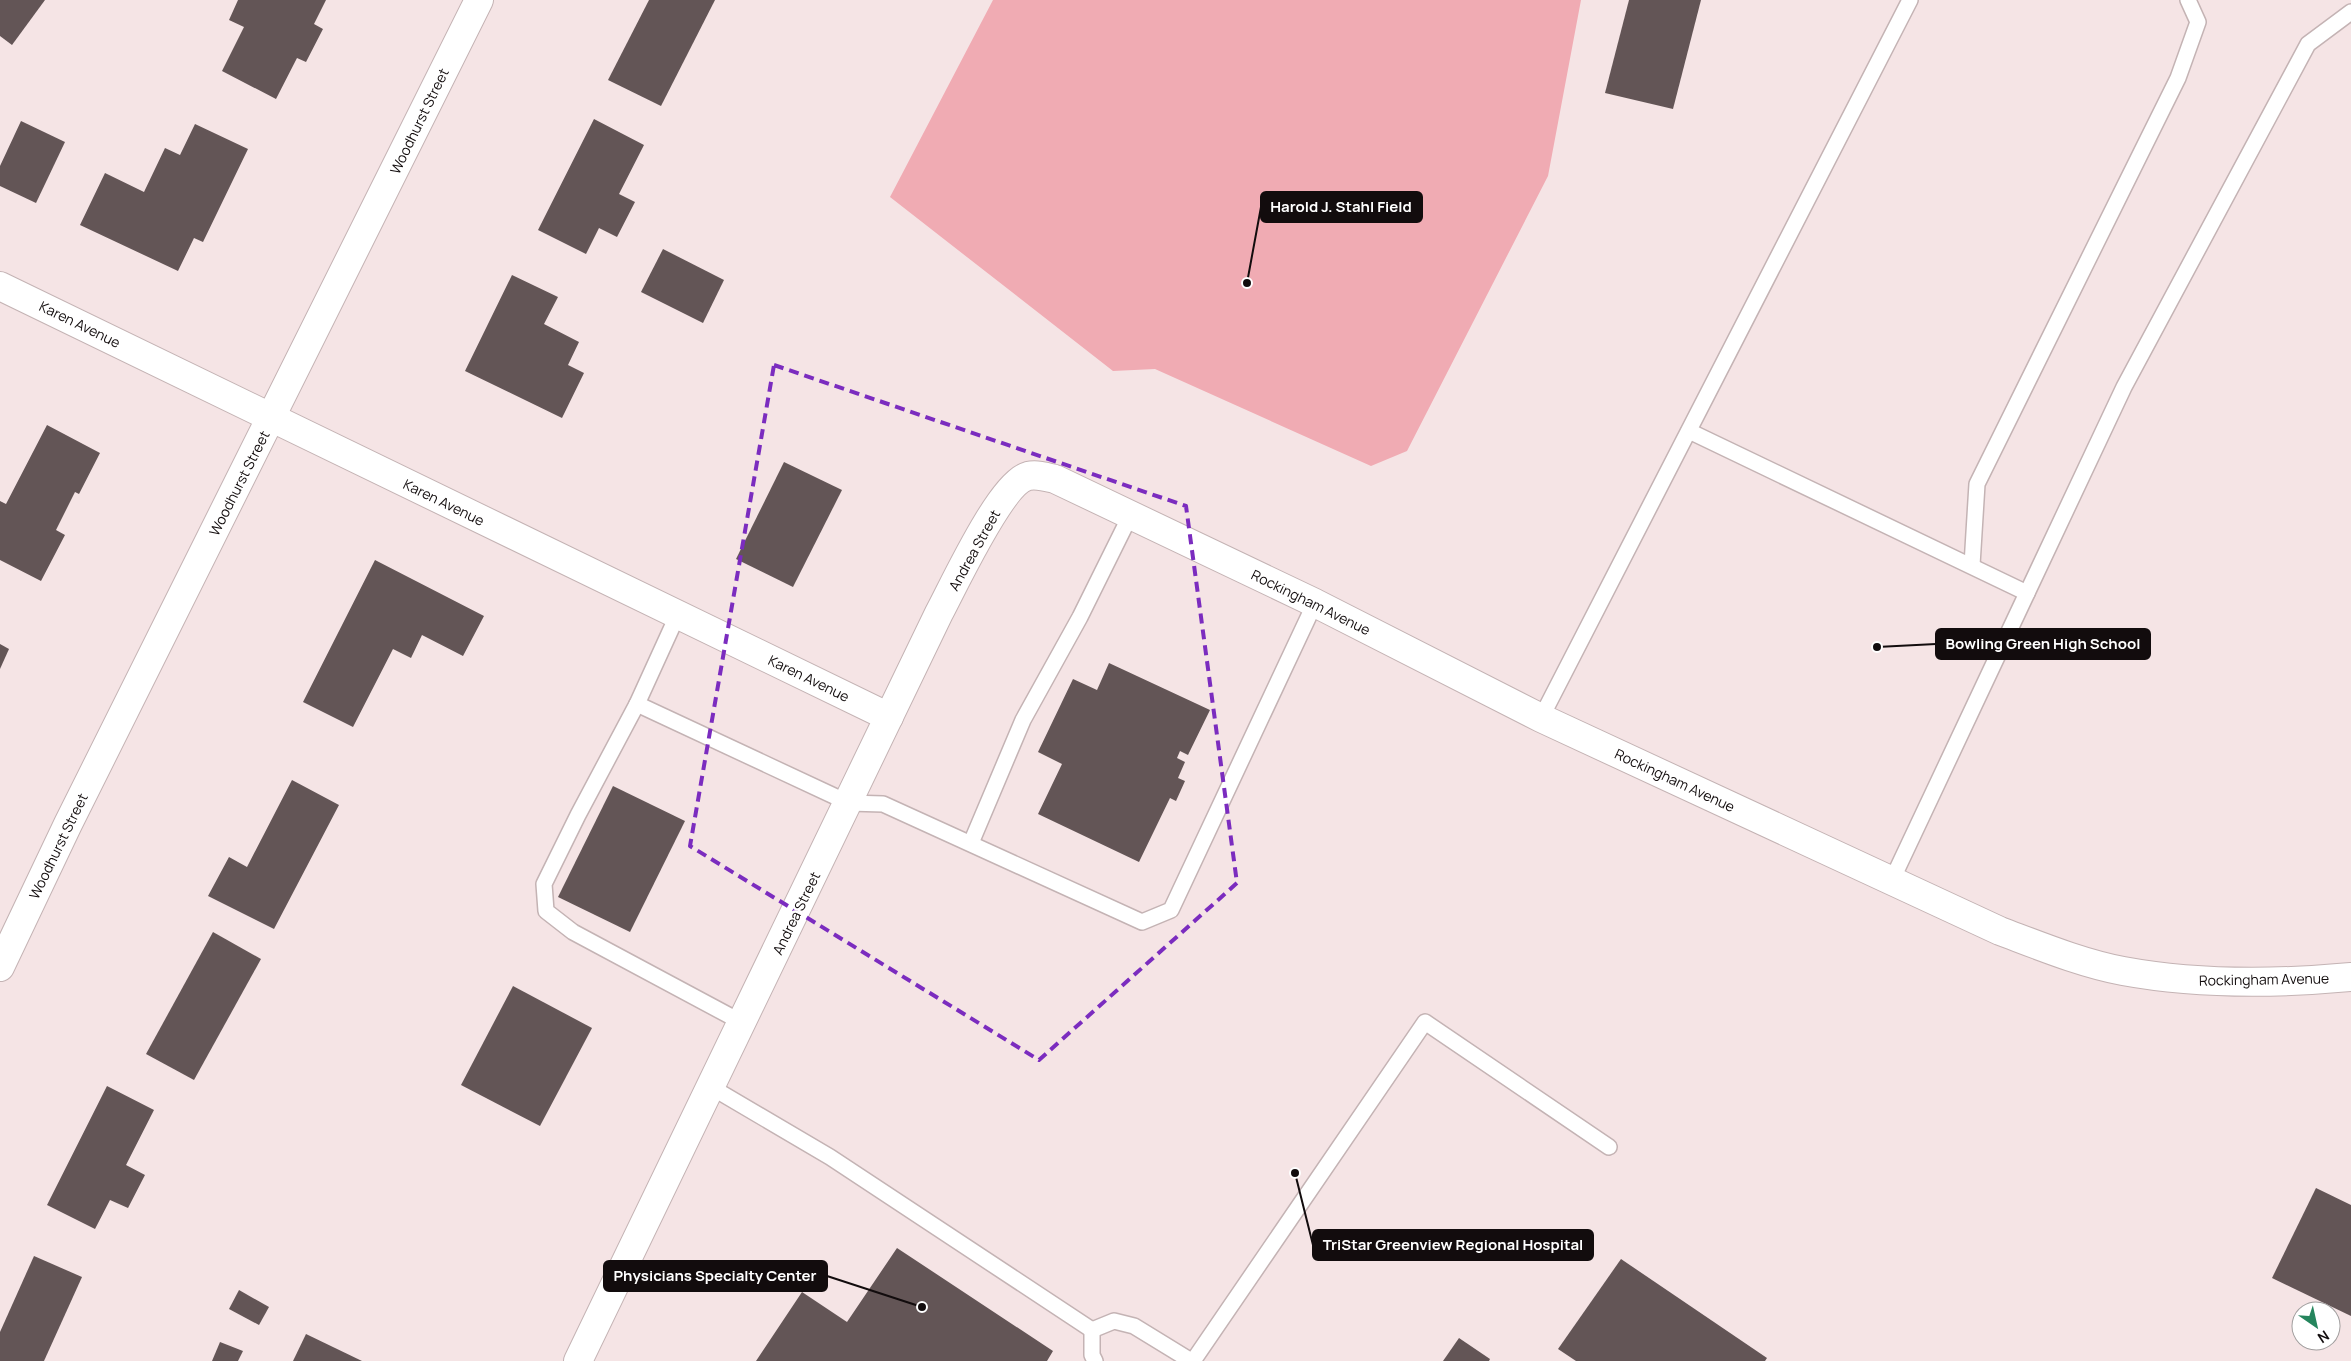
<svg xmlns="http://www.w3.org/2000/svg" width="2351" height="1361" viewBox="0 0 2351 1361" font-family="Manrope,sans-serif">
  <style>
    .green { fill: #f0abb3 }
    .building { fill: #635556 }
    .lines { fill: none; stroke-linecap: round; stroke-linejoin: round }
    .lane-casing { stroke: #c4b3b4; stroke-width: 18 }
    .street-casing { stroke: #c4b3b4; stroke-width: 30 }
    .lane { stroke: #fff; stroke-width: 15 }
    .street { stroke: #fff; stroke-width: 28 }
    .marked { fill: none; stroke: #7b2cbf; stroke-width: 4; stroke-dasharray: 10 6; stroke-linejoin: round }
    .labels { text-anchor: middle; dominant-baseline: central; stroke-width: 5; stroke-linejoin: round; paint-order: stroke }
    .street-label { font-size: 14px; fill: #120c0d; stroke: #fff }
    .leader { fill: none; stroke: #120c0d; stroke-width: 2 }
    .callout-dot { fill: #120c0d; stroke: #fff; stroke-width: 2 }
    .callout { fill: #120c0d; stroke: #120c0d; stroke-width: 2 }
    .callout-label { font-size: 15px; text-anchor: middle; font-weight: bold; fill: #fff }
  </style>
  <rect width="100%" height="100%" fill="#f5e4e5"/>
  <path class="green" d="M993,0H1581L1548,176L1407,451L1371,466L1155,369L1113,371L890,197Z"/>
  <g class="building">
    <path d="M0,0H45L12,45L0,36Z"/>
    <path d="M238,0H326L314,24L323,29L306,62L297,58L276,99L222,71L244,27L229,20Z"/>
    <path d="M649,0H715L661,106L608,80Z"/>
    <path d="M1629,0H1701L1673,109L1605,93Z"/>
    <path d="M594,119L644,145L619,194L635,202L617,237L599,228L586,254L538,230Z"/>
    <path d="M21,121L65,142L36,203L0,186V166Z"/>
    <path d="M195,124L248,149L203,242L194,238L178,271L80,225L105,173L144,192L165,148L180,155Z"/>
    <path d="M663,249L724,280L703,323L641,292Z"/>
    <path d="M512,275L558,297L544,324L579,342L568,365L584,373L562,418L465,371Z"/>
    <path d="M47,425L100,453L79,494L75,492L56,530L65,535L41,581L0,560V501L6,504Z"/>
    <path d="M784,462L842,490L793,587L736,559Z"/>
    <path d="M375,560L484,616L463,656L422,635L411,658L393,649L353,727L303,702Z"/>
    <path d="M0,644L9,649L0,669Z"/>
    <path d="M1109,663L1210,710L1188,755L1180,751L1177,758L1185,762L1178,778L1185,781L1176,801L1170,798L1139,862L1038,814L1062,764L1038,752L1073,679L1097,690Z"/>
    <path d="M292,780L339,805L274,929L208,896L229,857L247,867Z"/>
    <path d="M613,786L685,821L630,932L558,897Z"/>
    <path d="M213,932L261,959L194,1080L146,1054Z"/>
    <path d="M513,986L592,1028L540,1126L461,1085Z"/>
    <path d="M107,1086L154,1110L126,1165L145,1175L128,1208L110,1200L95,1229L47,1205Z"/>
    <path d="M2316,1188L2351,1205V1316L2272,1278Z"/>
    <path d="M897,1248L1053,1351L1047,1361H756L802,1292L847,1322Z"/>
    <path d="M34,1256L82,1277L44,1361H0V1332Z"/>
    <path d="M1621,1259L1767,1358L1765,1361H1576L1558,1349Z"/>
    <path d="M239,1290L269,1307L259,1325L229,1309Z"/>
    <path d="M306,1334L362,1361H293Z"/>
    <path d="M1459,1338L1490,1359L1489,1361H1443Z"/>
    <path d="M220,1342L243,1351L238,1361H212Z"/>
  </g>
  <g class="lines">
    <g class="lane-casing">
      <g id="lane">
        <path d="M1689,431L2027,593"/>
        <path d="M1972,565L1977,484L2178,78L2198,22L2188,0"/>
        <path d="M678,614L637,704L849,803L883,804L1142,922L1171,910L1315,603"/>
        <path d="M637,704L578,815L544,884L546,911L573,932L743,1023"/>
        <path d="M1541,718L1910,0"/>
        <path d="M971,843L1023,720L1080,617L1131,514"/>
        <path d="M1892,880L2124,387L2308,44L2351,12"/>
        <path d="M711,1087L830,1157L1092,1330L1114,1321L1134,1326L1191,1361"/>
        <path d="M1092,1330V1355L1095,1361"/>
        <path d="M1193,1361L1425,1022L1609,1147"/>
      </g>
    </g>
    <g class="street-casing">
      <g id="street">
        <path d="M0,286L889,717"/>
        <path d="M0,967L68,824L479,0"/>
        <path d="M578,1361L939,613C954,585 1001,483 1028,476C1037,474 1047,477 1055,479L1315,603L1541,718L2000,931C2040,946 2081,963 2123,971C2199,985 2275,984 2351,977"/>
      </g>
    </g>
    <use href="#lane" class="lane"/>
    <use href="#street" class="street"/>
  </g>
  <path class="marked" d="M774,365L1186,506L1237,883L1039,1060L690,846Z"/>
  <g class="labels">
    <g class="street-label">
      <text transform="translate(419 121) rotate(-64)">Woodhurst Street</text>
      <text transform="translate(80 324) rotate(26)">Karen Avenue</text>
      <text transform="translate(239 483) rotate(-63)">Woodhurst Street</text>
      <text transform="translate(444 502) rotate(26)">Karen Avenue</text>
      <text transform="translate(974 550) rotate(-61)">Andrea Street</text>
      <text transform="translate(1311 602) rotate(26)">Rockingham Avenue</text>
      <text transform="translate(809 678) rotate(26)">Karen Avenue</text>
      <text transform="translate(1675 780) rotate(25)">Rockingham Avenue</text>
      <text transform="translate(58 846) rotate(-64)">Woodhurst Street</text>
      <text transform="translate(796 913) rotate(-64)">Andrea Street</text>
      <text transform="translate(2264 979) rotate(-1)">Rockingham Avenue</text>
    </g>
  </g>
  <path class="leader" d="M1247 283L1261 207M1877 647L1936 644M1295 1173L1313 1245M922 1307L827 1276"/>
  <g class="callout-dot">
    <circle cx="1247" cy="283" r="5"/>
    <circle cx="1877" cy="647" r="5"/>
    <circle cx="1295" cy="1173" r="5"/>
    <circle cx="922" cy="1307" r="5"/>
  </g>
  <g class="callout">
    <rect x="1261" y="192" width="161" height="30" rx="5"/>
    <rect x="1936" y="629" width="214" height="30" rx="5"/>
    <rect x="1313" y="1230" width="280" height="30" rx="5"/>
    <rect x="604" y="1261" width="223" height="30" rx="5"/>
  </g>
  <g class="callout-label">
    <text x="1341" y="212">Harold J. Stahl Field</text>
    <text x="2043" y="649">Bowling Green High School</text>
    <text x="1453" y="1250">TriStar Greenview Regional Hospital</text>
    <text x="715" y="1281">Physicians Specialty Center</text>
  </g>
  <g transform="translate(2316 1326) rotate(146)"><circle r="24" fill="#ffffff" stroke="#a09e9e"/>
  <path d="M0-4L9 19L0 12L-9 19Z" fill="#25855d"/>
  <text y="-8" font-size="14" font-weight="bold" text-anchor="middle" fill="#120c0d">N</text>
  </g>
</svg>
